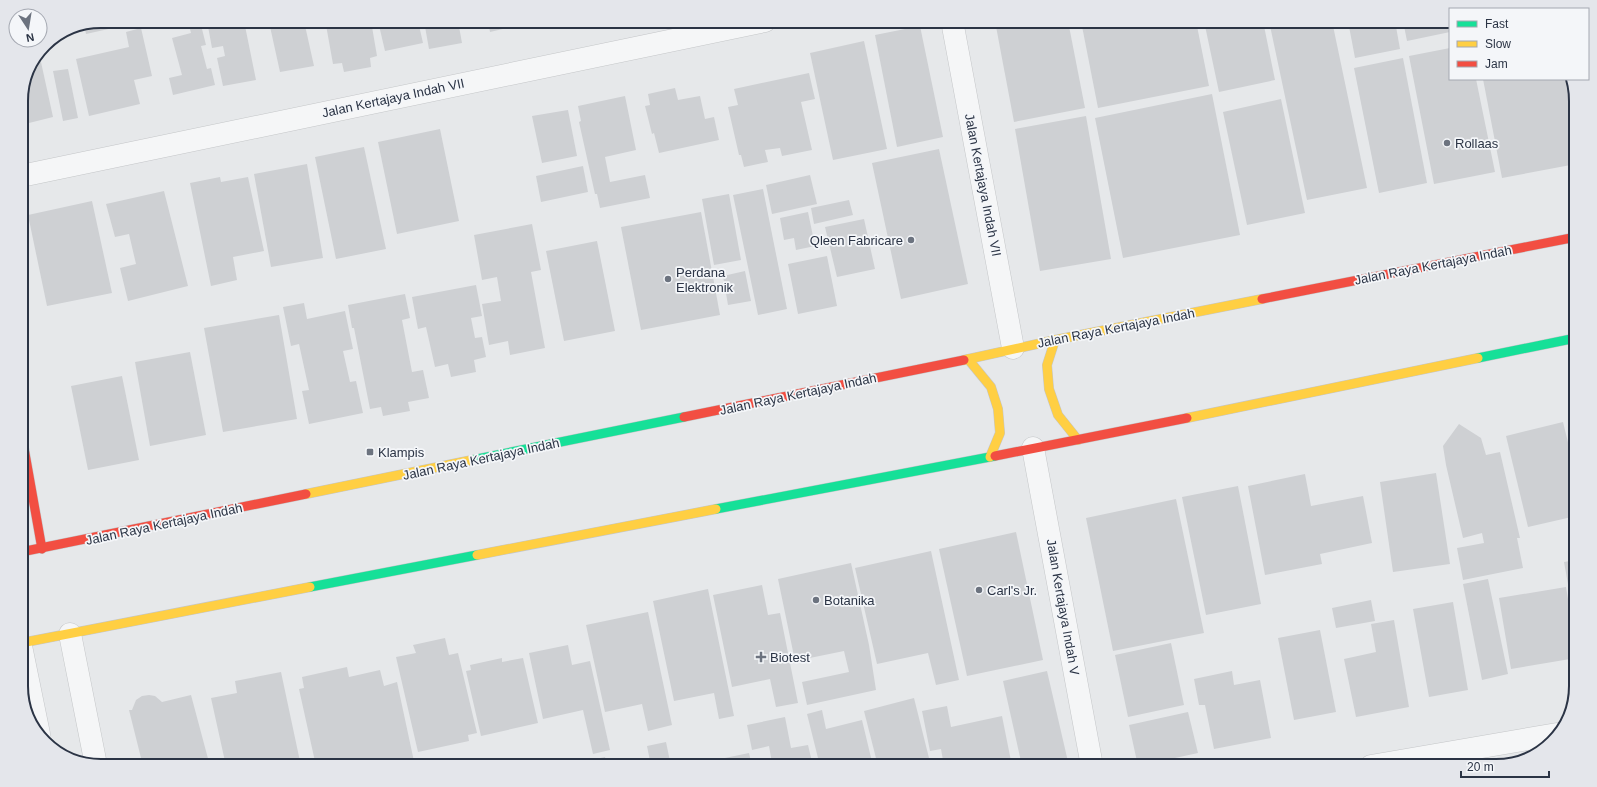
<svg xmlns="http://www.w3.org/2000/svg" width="1597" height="787" viewBox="0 0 1597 787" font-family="Arial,sans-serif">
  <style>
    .building { fill: #ced0d3 }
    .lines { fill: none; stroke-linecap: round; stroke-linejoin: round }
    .street-casing { stroke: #c4c6c8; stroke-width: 23 }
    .fast-casing { stroke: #c4c6c8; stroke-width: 10 }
    .slow-casing { stroke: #c4c6c8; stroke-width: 10 }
    .jam-casing { stroke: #c4c6c8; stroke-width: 10 }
    .street { stroke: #f5f6f7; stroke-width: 22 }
    .fast { stroke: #16e098; stroke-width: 9 }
    .slow { stroke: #ffcf43; stroke-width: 9 }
    .jam { stroke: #f24e42; stroke-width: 9 }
    .poi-dot { fill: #6c737f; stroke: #f4f6f9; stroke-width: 1.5 }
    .labels { text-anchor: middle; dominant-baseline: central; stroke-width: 3.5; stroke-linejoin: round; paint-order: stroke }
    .street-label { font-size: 13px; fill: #2b3445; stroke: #f4f6f9 }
    .poi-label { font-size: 13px; fill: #2b3445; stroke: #f4f6f9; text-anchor: start }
    .rim { fill: none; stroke: #2b3445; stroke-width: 2 }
  </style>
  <rect width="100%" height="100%" fill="#e6e8ea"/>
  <g class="building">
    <path d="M101,21H140V22L86,34L84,24Z"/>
    <path d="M188,21H200L206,45L201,46L207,69L211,68L215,85L173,95L169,78L182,75L172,38L191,33Z"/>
    <path d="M207,21H225V23L244,21L256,80L223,86L217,58L225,56L223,46L212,48Z"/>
    <path d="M258,21H304L314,66L280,72L269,22L259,25Z"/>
    <path d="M328,21H371L377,56L370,58L371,67L344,72L342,63L333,64L326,25L329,24Z"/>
    <path d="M378,21H418L423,43L385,51Z"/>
    <path d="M424,21H458L462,43L429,49Z"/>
    <path d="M488,21H523V24L490,32Z"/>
    <path d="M533,21H560V22L535,27Z"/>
    <path d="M995,21H1068L1085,108L1014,122Z"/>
    <path d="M1081,21H1196L1209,86L1098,108Z"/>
    <path d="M1204,21H1263L1275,80L1219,92Z"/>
    <path d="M1269,21H1332L1367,188L1307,200Z"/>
    <path d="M1348,21H1395L1400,49L1355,58Z"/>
    <path d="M1403,21H1450V32L1407,41Z"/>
    <path d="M920,26L943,137L897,147L875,35Z"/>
    <path d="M141,28L152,76L134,80L140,104L89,116L76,59L129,47L126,32Z"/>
    <path d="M864,41L887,149L833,160L810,53Z"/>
    <path d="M1450,48V79H1476L1495,172L1434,184L1409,56Z"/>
    <path d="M39,53L53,117L21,125V96L27,70Z"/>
    <path d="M1403,58L1427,183L1379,193L1354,68Z"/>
    <path d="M68,69L78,118L63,121L53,71Z"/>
    <path d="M809,73L815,99L801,102L812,150L782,156L780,148L765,150L768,162L744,167L741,155H739L728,107L738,105L734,89Z"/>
    <path d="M1483,79H1570L1576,96V164L1502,178Z"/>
    <path d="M675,88L678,100L700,96L705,119L714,117L719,140L659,153L654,133L652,134L645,106L650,105L648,94Z"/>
    <path d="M1212,94L1240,235L1123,258L1095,118Z"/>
    <path d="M625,96L636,150L605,157L610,182L645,175L650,198L600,208L597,194H595L579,122L581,121L578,106Z"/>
    <path d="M1281,99L1305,213L1247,225L1223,112Z"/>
    <path d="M568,110L577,156L542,163L532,116Z"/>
    <path d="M1086,116L1111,259L1040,271L1015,129Z"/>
    <path d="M440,129L459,221L397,234L378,142Z"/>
    <path d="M364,147L386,249L336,259L315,157Z"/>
    <path d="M939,149L968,284L901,299L872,163Z"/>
    <path d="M307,164L323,258L271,267L254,174Z"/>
    <path d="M583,166L588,192L541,202L536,176Z"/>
    <path d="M810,175L817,204L772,214L766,185Z"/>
    <path d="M220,177L221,182L248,177L264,251L233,257L237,280L211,286L190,183Z"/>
    <path d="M763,189L787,309L758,315L733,195Z"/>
    <path d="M164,191L188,286L128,301L120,268L136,264L129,234L115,237L106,204Z"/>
    <path d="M729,194L741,260L714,265L702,199Z"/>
    <path d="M849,200L853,215L814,224L811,208Z"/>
    <path d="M92,201L112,293L47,306L28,215Z"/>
    <path d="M701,212L720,315L641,330L621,227Z"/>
    <path d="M808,212L815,246L796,250L794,238L784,240L780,218Z"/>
    <path d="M864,219L875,269L837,277L825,227Z"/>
    <path d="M532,224L541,270L531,272L545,348L510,355L508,341L489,345L482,304L501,301L497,277L482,280L474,235Z"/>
    <path d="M597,241L615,331L564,341L546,251Z"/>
    <path d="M827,256L837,306L798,314L788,264Z"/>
    <path d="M745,271L751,301L728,305L723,276Z"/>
    <path d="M476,285L482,316L471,318L475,338L482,337L486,357L474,360L476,372L451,377L448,364L435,367L426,327L418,329L412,297Z"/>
    <path d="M405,294L410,318L402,320L412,372L423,370L429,398L408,402L410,411L383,416L381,407L370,409L354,328H352L348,305Z"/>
    <path d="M304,303L307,319L345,311L353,349L343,351L350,382L356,381L363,413L309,424L302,391L309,390L299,344L291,346L283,307Z"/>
    <path d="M279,315L297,419L223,432L204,328Z"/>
    <path d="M190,352L206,435L150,446L135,362Z"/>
    <path d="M122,376L139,460L88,470L71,386Z"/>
    <path d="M1563,422L1576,475V516L1528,527L1506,436Z"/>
    <path d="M1459,424L1481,438L1486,455L1500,452L1520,538H1517L1523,568L1463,580L1457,548L1484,543L1482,533L1463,538L1446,465L1443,446Z"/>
    <path d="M1436,473L1450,564L1393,572L1380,482Z"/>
    <path d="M1305,474L1311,506L1363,496L1372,543L1320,554L1322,564L1265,575L1248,486Z"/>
    <path d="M1238,486L1261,604L1206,615L1182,497Z"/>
    <path d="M1176,499L1204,633L1113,651L1086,518Z"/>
    <path d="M1016,532L1043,660L967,676L939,549Z"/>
    <path d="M931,551L959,680L936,685L928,653L877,664L855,568Z"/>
    <path d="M1576,560V623H1575L1564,562Z"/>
    <path d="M851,563L869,645L876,690L807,705L802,682L849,672L844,651L795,661L778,579Z"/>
    <path d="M1488,579L1508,674L1482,680L1463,584Z"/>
    <path d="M762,585L768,615L780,613L798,703L776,707L770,679L732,687L713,595Z"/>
    <path d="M1566,587L1576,647V658L1511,669L1499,598Z"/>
    <path d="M708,589L734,716L719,719L714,693L674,701L653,601Z"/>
    <path d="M1371,600L1375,621L1336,628L1332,608Z"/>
    <path d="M1453,602L1468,690L1429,697L1413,609Z"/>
    <path d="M648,612L672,725L648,731L642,704L605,712L586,625Z"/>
    <path d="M1394,620L1409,707L1356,717L1344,659L1376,652L1371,624Z"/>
    <path d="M1320,630L1336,712L1294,720L1278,638Z"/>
    <path d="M445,638L449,655L458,653L477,733L468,735L469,741L418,752L396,657L416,653L413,645Z"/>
    <path d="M1171,643L1184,705L1128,717L1115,655Z"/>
    <path d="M568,645L572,665L590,661L610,750L593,754L583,710L543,719L529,653Z"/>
    <path d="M502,658V662L523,658L538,723L481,736L466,671L471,670L470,665Z"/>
    <path d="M347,667L349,677L380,670L384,686L397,682L415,766H316L299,689L304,688L302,677Z"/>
    <path d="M1047,671L1069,766H1022L1003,681Z"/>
    <path d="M1232,671L1234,685L1260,680L1271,738L1214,749L1205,705H1199L1194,679Z"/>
    <path d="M281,672L301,766H226L211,698L237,693L235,681Z"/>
    <path d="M149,695L155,696L162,702L191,695L210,766H143L129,710H132L136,700L142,696Z"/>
    <path d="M914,698L931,766H878L864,711Z"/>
    <path d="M947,706L951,727L1002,716L1012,766H944L941,749L930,751L922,711Z"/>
    <path d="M822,710L826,729L862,720L873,766H820L807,714Z"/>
    <path d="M1188,712L1198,753L1138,766L1129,725Z"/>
    <path d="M785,717L791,748L808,745L813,766H763L772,763L769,746L752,750L747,725Z"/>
    <path d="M666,742L671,766H651L647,746Z"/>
    <path d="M749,753L752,766H696V764Z"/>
    <path d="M605,757L607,766H581L580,762Z"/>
  </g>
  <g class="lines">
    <g class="street-casing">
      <g id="street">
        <path d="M952,21L1013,348"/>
        <path d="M21,176L765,21"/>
        <path d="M1033,448L1092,766"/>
        <path d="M70,634L96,765"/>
        <path d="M21,646L39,734"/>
        <path d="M1371,766L1557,734"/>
      </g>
    </g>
    <g class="fast-casing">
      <g id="fast">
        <path d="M1478,358L1576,338"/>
        <path d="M472,460L684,417"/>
        <path d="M716,509L995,456"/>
        <path d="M310,587L477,555"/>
      </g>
    </g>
    <g class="slow-casing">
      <g id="slow">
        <path d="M1055,340L1047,365L1049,389L1058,415L1078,440"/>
        <path d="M968,359L991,387L998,409L1000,433L990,457"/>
        <path d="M964,360L1055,340L1262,299"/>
        <path d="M1187,418L1478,358"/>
        <path d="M306,494L472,460"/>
        <path d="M477,555L716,509"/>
        <path d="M21,643L310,587"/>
      </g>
    </g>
    <g class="jam-casing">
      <g id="jam">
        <path d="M1262,299L1576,237"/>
        <path d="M684,417L964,360"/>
        <path d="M21,431L42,549"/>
        <path d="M995,456L1187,418"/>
        <path d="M21,552L306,494"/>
      </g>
    </g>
    <use href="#street" class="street"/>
    <use href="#fast" class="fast"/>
    <use href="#slow" class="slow"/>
    <use href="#jam" class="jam"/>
  </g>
  <g class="poi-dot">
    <circle cx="1447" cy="143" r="4"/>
    <circle cx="911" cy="240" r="4"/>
    <circle cx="668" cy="279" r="4"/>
    <rect x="366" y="448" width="8" height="8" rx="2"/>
    <circle cx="979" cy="590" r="4"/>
    <circle cx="816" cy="600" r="4"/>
    <path d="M759 651h4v4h4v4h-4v4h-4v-4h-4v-4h4z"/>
  </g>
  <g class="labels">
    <g class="street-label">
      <text transform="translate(393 98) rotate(-12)">Jalan Kertajaya Indah VII</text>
      <text transform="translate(983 185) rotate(79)">Jalan Kertajaya Indah VII</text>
      <text transform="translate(1433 265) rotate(-11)">Jalan Raya Kertajaya Indah</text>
      <text transform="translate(1116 328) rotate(-11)">Jalan Raya Kertajaya Indah</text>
      <text transform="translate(798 394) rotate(-12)">Jalan Raya Kertajaya Indah</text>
      <text transform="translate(481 459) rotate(-12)">Jalan Raya Kertajaya Indah</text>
      <text transform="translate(164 524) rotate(-12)">Jalan Raya Kertajaya Indah</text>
      <text transform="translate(1063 607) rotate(80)">Jalan Kertajaya Indah V</text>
    </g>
    <g class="poi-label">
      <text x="1455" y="143">Rollaas</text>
      <text x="903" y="240" text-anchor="end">Qleen Fabricare</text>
      <text x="676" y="272">Perdana<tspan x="676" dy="15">Elektronik</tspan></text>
      <text x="378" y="452">Klampis</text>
      <text x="987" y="590">Carl's Jr.</text>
      <text x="824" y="600">Botanika</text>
      <text x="770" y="657">Biotest</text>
    </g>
  </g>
  <path d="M0 0H1597V787H0ZM101 28H1496A73 73 0 0 1 1569 101V686A73 73 0 0 1 1496 759H101A73 73 0 0 1 28 686V101A73 73 0 0 1 101 28Z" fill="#e4e6eb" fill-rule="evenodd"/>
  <path class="rim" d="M101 28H1496A73 73 0 0 1 1569 101V686A73 73 0 0 1 1496 759H101A73 73 0 0 1 28 686V101A73 73 0 0 1 101 28Z"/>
  <rect x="1449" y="8" width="140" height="72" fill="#f4f6f9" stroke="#a4a8b1"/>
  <rect x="1457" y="21" width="20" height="6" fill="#16e098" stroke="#a4a8b1"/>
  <text x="1485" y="28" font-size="12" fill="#2b3445">Fast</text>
  <rect x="1457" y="41" width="20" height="6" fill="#ffcf43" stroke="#a4a8b1"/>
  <text x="1485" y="48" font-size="12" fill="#2b3445">Slow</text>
  <rect x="1457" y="61" width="20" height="6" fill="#f24e42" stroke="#a4a8b1"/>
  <text x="1485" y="68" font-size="12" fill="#2b3445">Jam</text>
  <g transform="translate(28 28) rotate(168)"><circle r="19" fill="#f4f6f9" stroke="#a4a8b1"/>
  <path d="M0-3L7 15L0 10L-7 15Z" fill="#6c737f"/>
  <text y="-6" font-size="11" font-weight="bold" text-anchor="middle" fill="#2b3445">N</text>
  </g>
  <path d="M1461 771v6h88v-6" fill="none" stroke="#2b3445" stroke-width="2"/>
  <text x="1467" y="771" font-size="12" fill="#2b3445" stroke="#f4f6f9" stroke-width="3" paint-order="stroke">20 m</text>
</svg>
